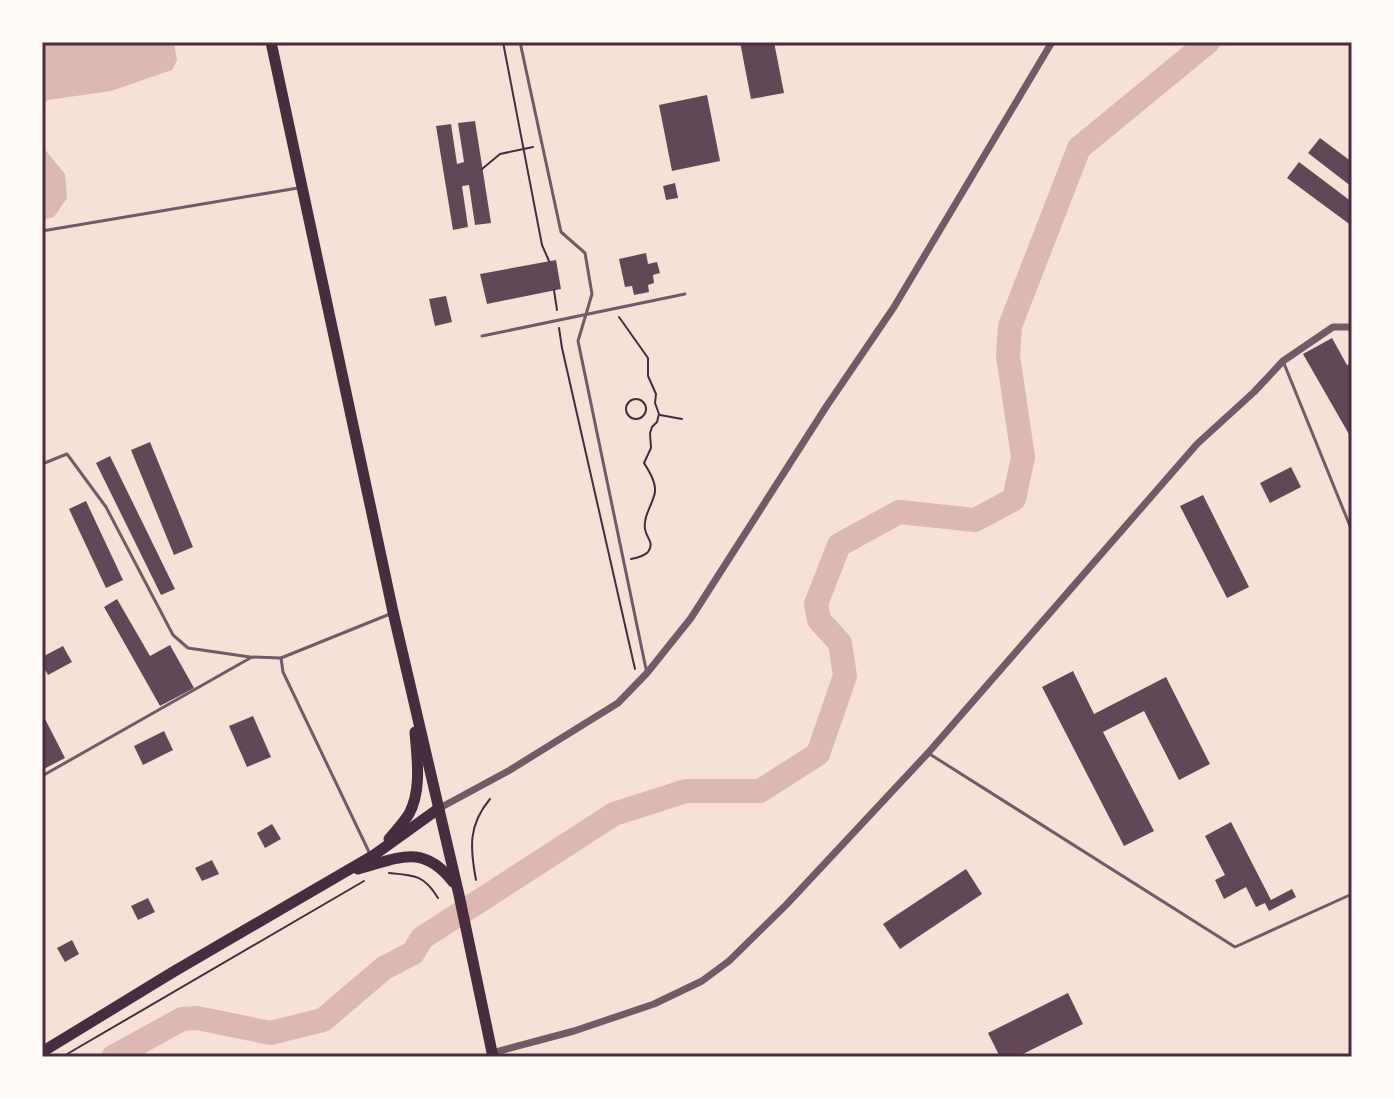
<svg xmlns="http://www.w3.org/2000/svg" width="1394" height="1099" viewBox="0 0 1394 1099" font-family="'DejaVu Sans',sans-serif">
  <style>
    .water { fill: #dcb8b0 }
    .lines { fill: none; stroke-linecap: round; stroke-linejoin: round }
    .river { stroke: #dcb8b0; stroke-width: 24 }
    .building { fill: #644757 }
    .path { stroke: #4a2c40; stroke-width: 2 }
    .service { stroke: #755966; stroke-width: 3 }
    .minor { stroke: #755966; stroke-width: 7 }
    .primary { stroke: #4a2c40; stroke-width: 11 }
    .neatline { fill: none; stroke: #4a2c40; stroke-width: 3 }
  </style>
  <rect width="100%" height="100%" fill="#f7e1d7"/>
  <g class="water">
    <path d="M42,42H174L177,60L172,70L111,91L48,100L42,105Z"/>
    <path d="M42,146L65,174L67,198L54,217L42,220Z"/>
  </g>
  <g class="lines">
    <path class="river" d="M113,1057L182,1019L197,1018L270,1033L323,1020L384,968L413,953L422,938L614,814L686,791H760L818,754L845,676L840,643L819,620L816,604L839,545L899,512L975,520L1014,499L1023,457L1008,356L1010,326L1079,148L1208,42"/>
  </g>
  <g class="building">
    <path d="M740,42H774L784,93L751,99Z"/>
    <path d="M707,95L720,161L672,171L659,105Z"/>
    <path d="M475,121L491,223L475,225L469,185L462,186L468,227L453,230L436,126L451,124L457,164L464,162L458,123Z"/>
    <path d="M1320,138L1352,162V187L1308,153Z"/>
    <path d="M1299,162L1352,202V226L1287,178Z"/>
    <path d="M675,183L678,198L666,200L663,186Z"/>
    <path d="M646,253L648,264L657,262L660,273L653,275L654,283L648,285L649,292L634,295L632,286L625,287L619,259Z"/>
    <path d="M556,260L561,289L487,304L480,274Z"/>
    <path d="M446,296L452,322L435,326L429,299Z"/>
    <path d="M1332,338L1347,365L1352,363V435L1350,436L1303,354Z"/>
    <path d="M150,442L193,547L174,555L131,450Z"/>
    <path d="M110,456L175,589L161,595L96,463Z"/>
    <path d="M1291,467L1301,487L1270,503L1260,483Z"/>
    <path d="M1203,495L1249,587L1227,598L1180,506Z"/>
    <path d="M86,501L123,580L106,588L69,509Z"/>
    <path d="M117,599L150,656L170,645L194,688L160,706L104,607Z"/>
    <path d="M63,646L72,662L48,675L42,664V657Z"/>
    <path d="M1073,671L1094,714L1166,677L1210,764L1179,780L1144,711L1103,732L1154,831L1124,846L1042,687Z"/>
    <path d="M42,713L65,758L42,770Z"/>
    <path d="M253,716L271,757L247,767L229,726Z"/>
    <path d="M164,731L173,750L143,765L134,746Z"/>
    <path d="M1231,822L1271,900L1292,889L1296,897L1269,911L1265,903L1256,907L1246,887L1224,899L1215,880L1225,875L1205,836Z"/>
    <path d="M272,824L281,839L265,848L257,833Z"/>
    <path d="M212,860L219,874L202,881L195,868Z"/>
    <path d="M966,869L982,894L900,949L883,924Z"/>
    <path d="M148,898L155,912L138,920L131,906Z"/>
    <path d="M72,940L79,954L65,962L57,948Z"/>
    <path d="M1068,993L1083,1024L1017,1057H1000L988,1033Z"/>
  </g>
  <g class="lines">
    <g class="path">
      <path d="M503,42L542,245L549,261"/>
      <path d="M482,169L500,154L533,147"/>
      <path d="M554,290L557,310"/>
      <path d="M619,317L648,358V376L656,394L655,403L659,414L657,422L652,427L650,433L651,448L644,463C649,471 656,482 655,492C653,504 643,516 645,529C646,538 655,542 648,552C644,556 637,558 631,559"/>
      <path d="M559,328L562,348L635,669"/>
      <circle cx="636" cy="409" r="10"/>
      <path d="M660,415L682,419"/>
      <path d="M389,873C414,875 424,875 438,898"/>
      <path d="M476,880C470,848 468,825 490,799"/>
      <path d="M62,1057L364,881"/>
    </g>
    <g class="service">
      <path d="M520,42L561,232L585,253L592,294L578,341L646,669"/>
      <path d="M42,231L298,188"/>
      <path d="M482,336L685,294"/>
      <path d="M1283,361L1352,531"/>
      <path d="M42,464L67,454L106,507L173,635L188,648L250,657"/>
      <path d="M281,658L283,672L370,854"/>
      <path d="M928,753L1235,947L1352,894"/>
      <path d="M42,776L252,657L281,658L390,614"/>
    </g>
    <g class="minor">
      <path d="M438,809L510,770L618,703L647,673L691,618L826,407L894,307L1052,42"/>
      <path d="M492,1053L574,1031L654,1004L702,981L729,961L786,905L928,753L1197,444L1254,392L1283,361L1333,327H1352"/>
    </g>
    <g class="primary">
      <path d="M271,42L393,612L459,895L493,1057"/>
      <path d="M389,839C396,831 404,822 409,814C422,790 417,758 415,732"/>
      <path d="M358,869C399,858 423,843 453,882"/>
      <path d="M42,1052L173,972L374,855L438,809"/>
    </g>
  </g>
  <rect width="1394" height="1099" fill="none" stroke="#fffaf5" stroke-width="88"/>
  <rect x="44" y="44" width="1306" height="1011" class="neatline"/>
</svg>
